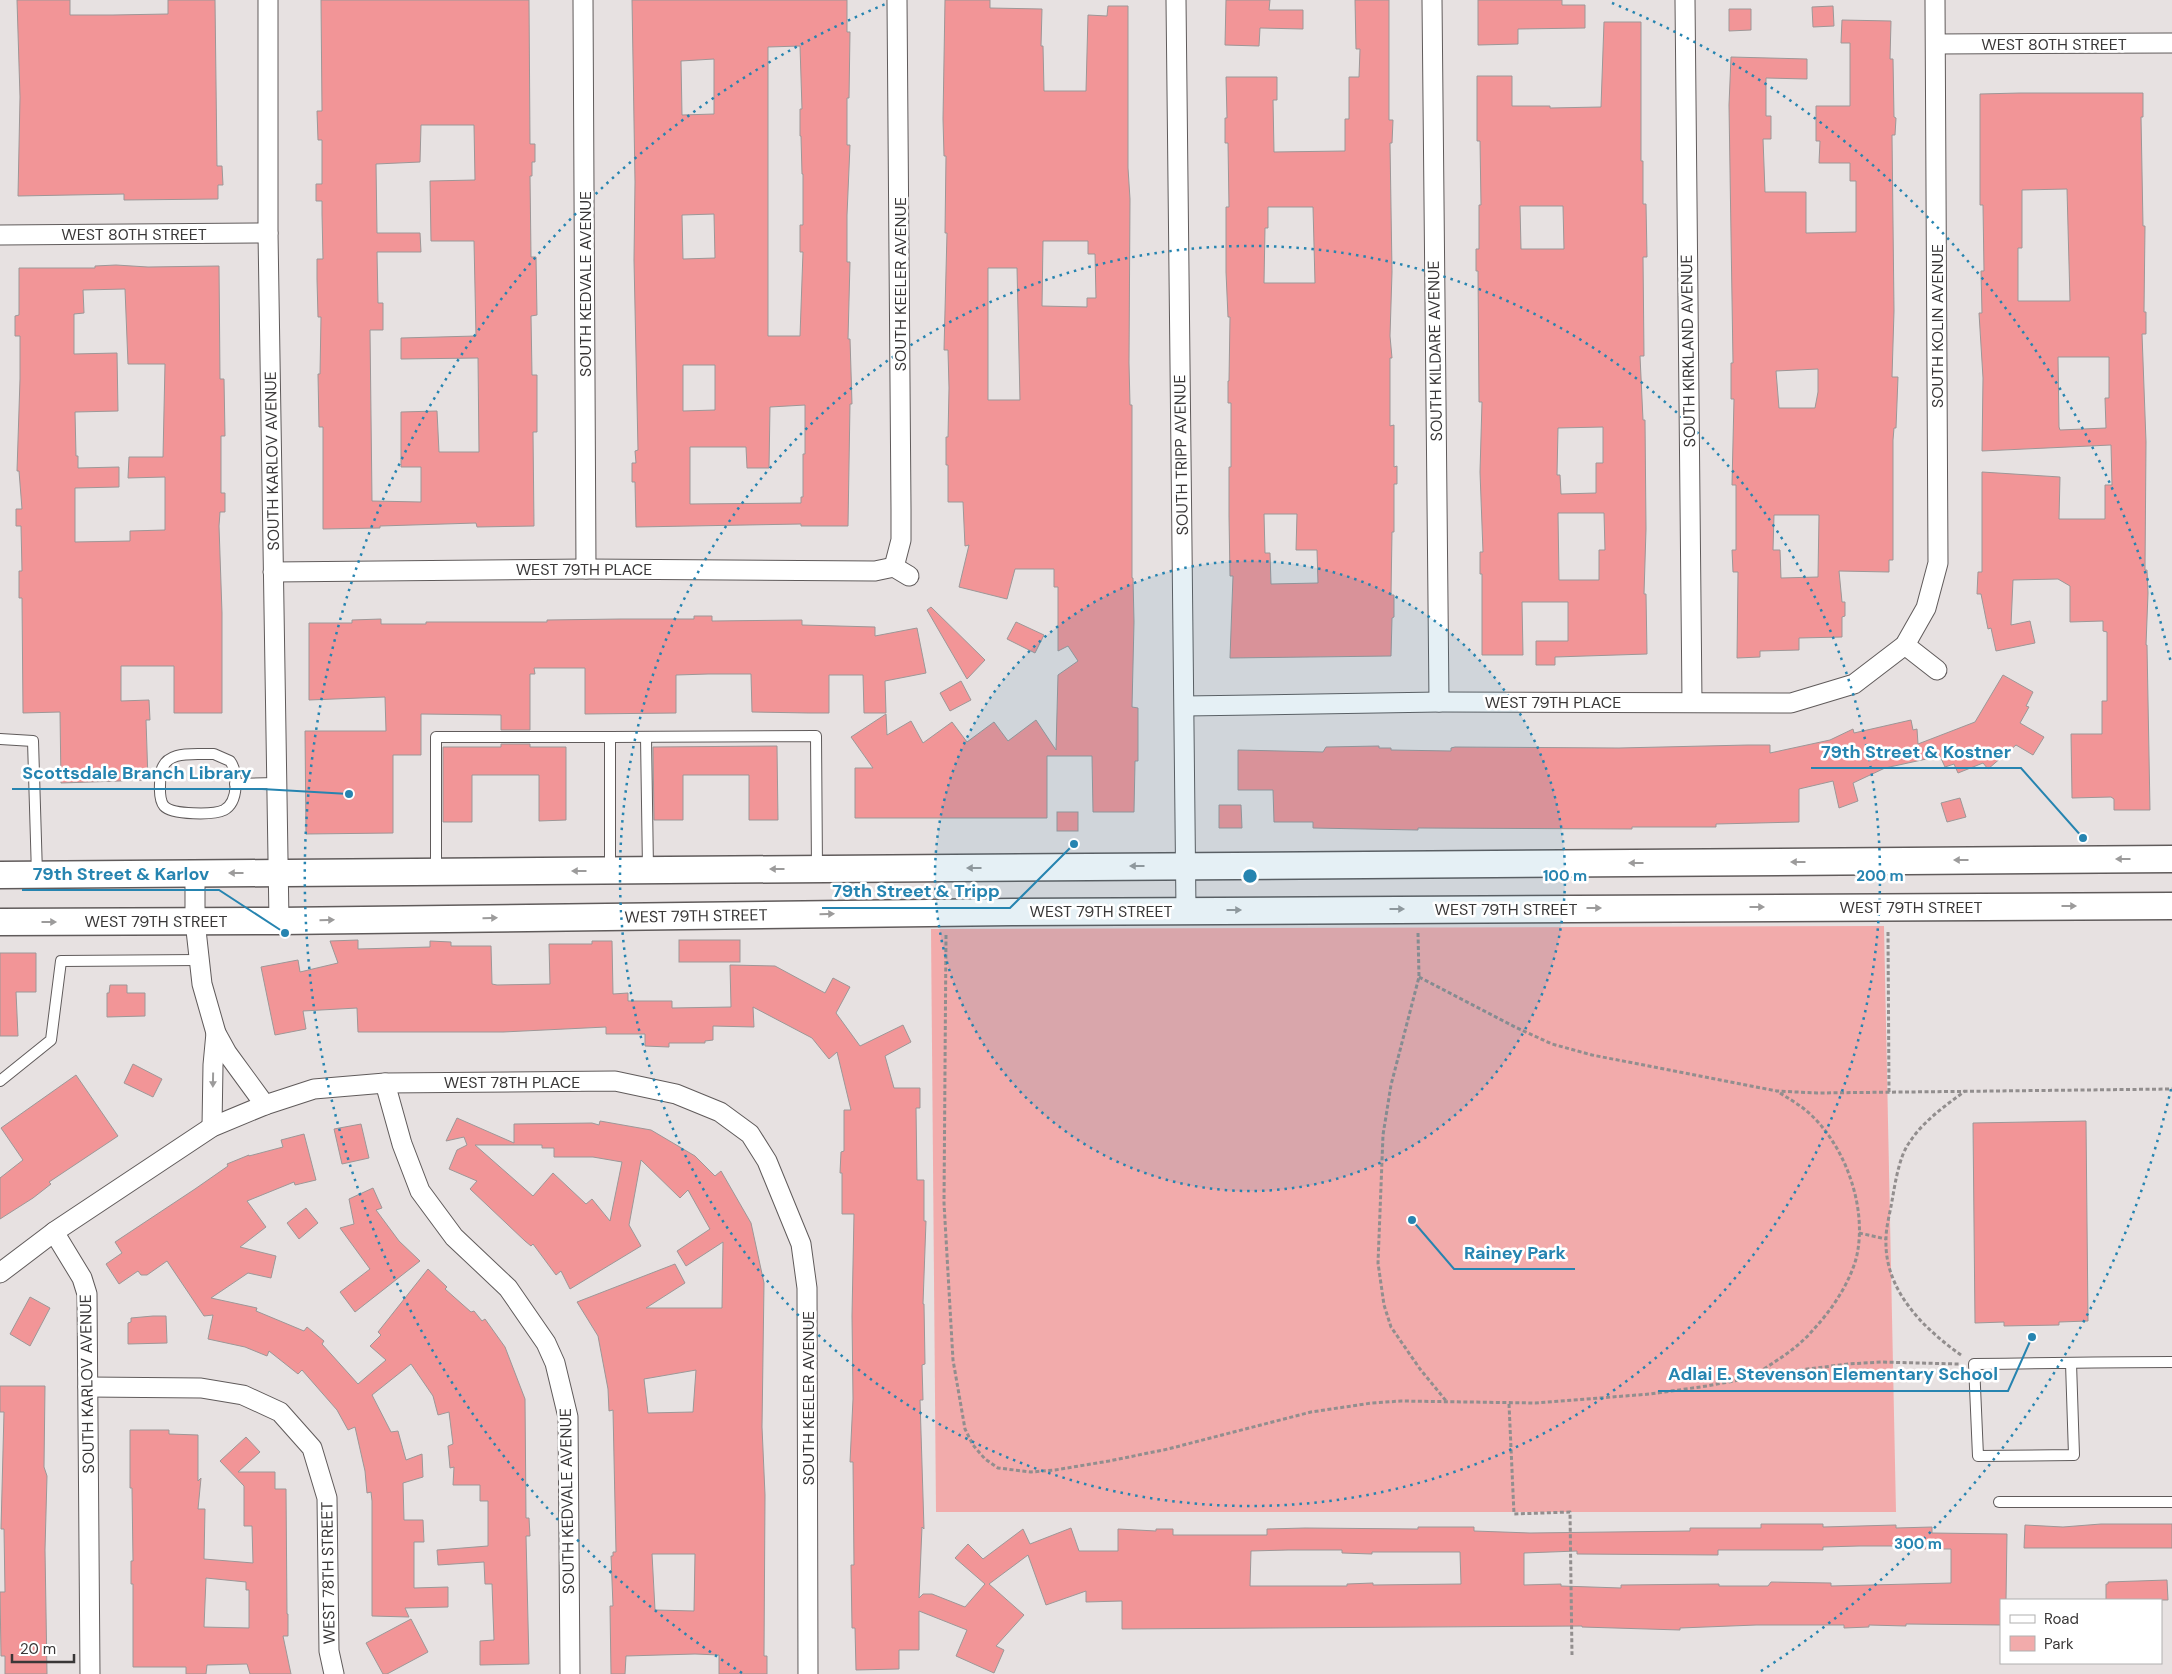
<svg xmlns="http://www.w3.org/2000/svg" width="2172" height="1674" viewBox="0 0 2172 1674" font-family="'DM Sans',sans-serif">
  <style>
    .green { fill: #f2abab }
    .building { fill: #f29597; stroke: #9d9797; fill-rule: evenodd }
    .lines { fill: none; stroke-linecap: round; stroke-linejoin: round }
    .lane-casing { stroke: #605b5b; stroke-width: 12 }
    .street-casing { stroke: #605b5b; stroke-width: 21 }
    .secondary-casing { stroke: #605b5b; stroke-width: 29 }
    .path { stroke: #928e8e; stroke-width: 3; stroke-dasharray: 4 2.5; stroke-linecap: butt }
    .lane { stroke: #fff; stroke-width: 10 }
    .street { stroke: #fff; stroke-width: 19 }
    .secondary { stroke: #fff; stroke-width: 26 }
    .oneway { fill: #9c9b9b }
    .ring { fill: none; stroke: #2684b0; stroke-width: 2.5; stroke-dasharray: 2.5 5 }
    .labels { text-anchor: middle; dominant-baseline: central; stroke-width: 5; stroke-linejoin: round; paint-order: stroke }
    .street-label { font-size: 16px; fill: #393737; stroke: #fff }
    .centre { fill: #2684b0; stroke: #fff; stroke-width: 2.5 }
    .ring-label { font-size: 15px; text-anchor: middle; font-weight: bold; fill: #2684b0; stroke: #fff; stroke-width: 5; stroke-linejoin: round; paint-order: stroke }
    .leader { fill: none; stroke: #2684b0; stroke-width: 2 }
    .callout-dot { fill: #2684b0; stroke: #fff; stroke-width: 2 }
    .callout-label { font-size: 18px; text-anchor: middle; font-weight: bold; fill: #2684b0; stroke: #fff; stroke-width: 5; stroke-linejoin: round; paint-order: stroke }
  </style>
  <rect width="100%" height="100%" fill="#e7e1e1"/>
  <path class="green" d="M1884,926L1896,1512H936L931,929Z"/>
  <g class="building">
    <path d="M17,0H70V15H113L168,14V0H215L217,166H222L223,185H218V199L124,200V194L18,196L20,97Z"/>
    <path d="M321,0H529L530,144H535V162H532V176H530L531,257H536L537,315L531,316L532,375H537V432H533L534,526L477,527L476,523L380,526V528L323,529V427H319L318,374H320L321,317H318L317,279V259H323L322,214V201H316V184H322V140H318L317,111H322ZM421,125H474L475,180L430,181L431,241H474L476,336L401,338V359L478,358L479,452H439L437,411L401,412V467H421V502L372,501L370,330H383V303H378L377,252H421L420,233H377L376,164L420,162Z"/>
    <path d="M632,0H847V32H850L849,98H847V145H850L847,215V262H850L848,339H850L852,404H850L848,526H801V524L636,527L635,482H632V463H636L635,451L638,450L634,260L635,182ZM800,46L802,109H800V136H801L802,174H803V225H800V252H803L800,336H768V47ZM714,59V114L682,115L681,61ZM714,214L715,258L683,259L682,215ZM683,365H715V410L683,411ZM805,405V454H803V497H801V503L690,504V447H746L747,468H769L770,407Z"/>
    <path d="M945,0H990V8L1042,9L1041,46H1043L1044,91H1086L1088,15L1107,16L1108,6H1128V168L1130,199L1129,363L1130,405H1132V578H1133L1134,622L1132,707L1138,708V761H1135L1134,812H1093L1092,756H1047V818H855V768H873L851,737L886,714L887,735L911,721L923,743L952,722L967,742L994,722L1008,741L1036,720L1056,750L1058,675L1078,661L1068,646L1058,651V587H1054V569H1015L1007,599L959,587L969,545L965,546L963,502H948V465H946V437H948L949,388L948,350H944L947,233H945L946,156H944L943,119ZM1043,241H1088V254H1095L1096,298H1087V307L1042,306ZM988,268H1017L1020,400H988Z"/>
    <path d="M1226,0H1270L1269,10H1303V29L1260,28L1259,46L1225,45Z"/>
    <path d="M1355,0H1389V120H1393L1392,143H1390L1392,272L1390,336L1392,358H1390V426L1394,425V467L1397,466V484H1394V532H1392L1391,595H1394V617L1392,618L1391,656L1230,658L1233,576H1230L1229,516V467H1231V403H1228V381H1229L1230,317H1228L1226,272V207H1229L1228,143H1225V118H1227L1226,77H1277V100H1273L1274,152L1345,151V119H1349V77H1359L1360,49H1356ZM1268,207H1313L1315,283H1264L1265,228H1268ZM1264,514H1297L1296,550H1317L1318,583L1271,584L1270,553H1265Z"/>
    <path d="M1478,0H1562V5H1585V28L1518,29V44L1478,45Z"/>
    <path d="M1833,6L1834,26L1813,27L1812,7Z"/>
    <path d="M1729,9H1751V30L1729,31Z"/>
    <path d="M1842,20L1891,21L1890,59H1893L1894,117L1896,118L1895,135H1892L1894,311L1892,377H1898L1896,428H1894L1893,440V560H1889V572L1839,571L1842,602H1845V616L1842,617V637L1799,638V650L1760,651V657L1737,658L1738,572H1733L1732,550H1736V485H1732L1734,399H1731V363H1733L1729,105L1731,57L1807,59V79L1766,78V116H1771V139H1763L1765,192H1806V233L1856,232V181H1850V163H1819L1820,141H1816V106H1850V43H1841ZM1818,369V392L1815,408H1779L1776,371ZM1774,515H1819L1818,577L1781,578L1780,550H1773Z"/>
    <path d="M1604,22H1641V161H1643V204H1646L1647,257H1643L1644,356H1640L1643,420H1645L1646,529L1644,594H1646L1647,654L1555,657V665H1536V641H1568V602H1522L1523,655H1482V574H1480V552H1483L1480,472L1482,402H1479L1478,271H1476V249H1479V205H1481L1480,141H1477V76H1512V106H1550V108L1601,107ZM1520,206H1563L1564,249H1521ZM1603,427V463H1596V493L1561,494L1560,475H1557L1558,428ZM1558,513H1604L1605,550H1599V580H1559Z"/>
    <path d="M2020,93H2143V117H2141L2143,226H2145L2144,312H2146V334H2142L2146,442L2145,570H2147L2148,593L2146,645H2147L2150,810H2114V799L2111,797L2072,798L2071,734H2102V701H2107V632L2103,631V621L2070,622V586L2058,579L2013,580L2011,625L2030,621L2035,643L1996,651L1991,628L1988,629L1981,594H1977L1978,572H1982V472L2060,477L2059,519H2105V485H2112L2111,445L1982,451L1983,378L1979,313H1982L1981,271H1984L1983,205H1980V94ZM2067,189L2070,301H2018V248H2022V190ZM2058,357H2109V398H2105L2106,428L2060,430L2059,427Z"/>
    <path d="M116,265L148,267L219,266L220,379H224L225,436H221V493H225V512H220L219,526L222,613V713H174V666H121V701L149,700L150,720H146L148,780L61,783L60,712L23,713L22,598H19V571H22L21,526H16V509H22L19,471H17L20,379V336H15V316L19,315V268H95V266ZM125,289L128,364H165L163,457H129L128,478L165,477V530L130,531V541L75,542V488L119,487V467L78,468V456H76L75,412L118,411L117,353L74,354V314L84,313L83,290Z"/>
    <path d="M931,607L985,660L967,679L927,610Z"/>
    <path d="M694,616H712V621L802,620V625L875,627V636L917,628L926,673L885,681L886,713H864L863,675H829V713H809L752,712L751,674H708L676,675V713L585,714V668H534L535,674H530V730H501V715L421,714V755H393V833L306,834L305,731H386L385,697L309,700V623H352V620L381,619V624H426V622H547V620L621,619H694Z"/>
    <path d="M1016,622L1044,635L1035,653L1007,639Z"/>
    <path d="M2003,675L2033,692L2026,706L2029,707L2020,723L2044,737L2033,755L2016,745L1988,769L1983,763L1958,773L1954,764L1945,767L1940,756L1885,768L1853,783L1858,801L1839,808L1833,781L1799,789V822L1716,824V827H1632V829L1418,828V830L1313,828V822H1274L1273,790H1238V750L1323,752L1326,747L1379,746V748H1391V750L1451,751V748L1455,747L1619,748L1748,745H1770V753L1830,740L1853,729L1854,733L1911,720L1913,730L1917,729L1918,744L1975,722Z"/>
    <path d="M961,681L971,700L950,711L940,693Z"/>
    <path d="M501,744H530V747H566V820L539,821V775H472V822H443V747H501Z"/>
    <path d="M777,746L778,820H749V775H683V820H654L653,747Z"/>
    <path d="M1960,798L1966,817L1947,822L1941,803Z"/>
    <path d="M1219,805H1241L1242,828H1219Z"/>
    <rect x="1057" y="812" width="21" height="19"/>
    <path d="M358,940V949L430,947V941L451,942V946H491L492,984L497,985L550,984L549,944H592V941H612L613,994L628,993V1001H672V1008L731,1007L730,965L775,966L825,993L833,978L850,987L836,1013L860,1046L903,1025L911,1042L885,1056L894,1088H920V1108H916L917,1180H924V1221H926L923,1304H924L925,1364L922,1365L923,1400H920L924,1529L922,1527L919,1598L923,1594H932L965,1607L985,1584L955,1558L968,1544L983,1559L1023,1529L1030,1544L1071,1528L1079,1551H1118V1529L1156,1531V1529H1173V1535H1267V1529L1305,1528L1418,1529V1527H1474V1531L1530,1533L1690,1531V1528H1761V1524H1823V1527L1896,1525V1528L1932,1527V1533L2007,1534L2006,1600H2001V1625L1906,1624V1626L1869,1625V1627L1844,1628V1625H1756L1680,1628V1630L1582,1627V1626L1122,1629V1601L1086,1602V1591L1046,1605L1028,1555L989,1584L1024,1615L996,1646L1004,1650L994,1673L956,1656L967,1630L919,1611V1650H899V1669L856,1670L855,1628H852L851,1565H854L853,1462H850L853,1399L852,1316L854,1214H842V1173H840L841,1152L844,1151V1110H851L837,1052L829,1059L812,1038L753,1007L754,1027L713,1026V1040L705,1041V1043H669V1047L645,1046V1034H606V1027L503,1032H358L357,1008L303,1011L306,1029L275,1035L261,967L298,960L300,972L338,963L330,941ZM1859,1546H1912V1549H1951V1583L1831,1586V1583L1771,1582L1768,1586H1719V1584L1621,1585V1588L1561,1586V1584L1524,1585V1553L1577,1551V1554L1718,1555V1550H1823V1547ZM1288,1550H1342V1553L1372,1554V1552H1460L1461,1584L1373,1585V1583L1347,1584V1586H1250L1251,1551Z"/>
    <rect x="679" y="940" width="61" height="22"/>
    <path d="M0,953H36V992H16L18,1036H0Z"/>
    <path d="M110,985H127V993H145V1016L107,1017V993H109Z"/>
    <path d="M133,1064L162,1079L153,1097L124,1083Z"/>
    <path d="M76,1075L118,1136L49,1182L51,1184L33,1198L0,1219V1178L23,1160L1,1128Z"/>
    <path d="M457,1118L514,1143V1124L592,1123L599,1125L600,1121L651,1130L695,1156L715,1176L721,1171L751,1223L764,1283L762,1427L765,1495L764,1656H767V1674H719V1655L695,1654L626,1656L625,1674H611L610,1606H613L611,1556H613V1552H616L613,1410L609,1411L608,1389L598,1336L577,1302L675,1264L685,1283L646,1308H722L723,1242L686,1266L677,1251L710,1229L688,1190L680,1198L641,1160L629,1225L641,1246L570,1289L561,1271L556,1275L533,1244L531,1246L525,1241L470,1189L477,1181L449,1169L457,1150L467,1145L464,1137L446,1141ZM475,1145H542V1148H554V1157H593L622,1162L610,1221L592,1199L586,1204L553,1173L533,1196ZM696,1370L693,1412L648,1413L644,1379ZM652,1554H695L694,1611L655,1610Z"/>
    <path d="M2086,1121L2088,1321L2059,1322V1325L2004,1326V1322L1975,1323L1973,1123Z"/>
    <path d="M361,1124L369,1158L342,1164L334,1129Z"/>
    <path d="M304,1134L316,1180L295,1185L294,1182L247,1201L266,1227L240,1247L276,1256L271,1278L248,1273L211,1298L257,1308L256,1311L304,1331L307,1327L324,1341L322,1344L358,1384L386,1360L370,1346L381,1335L378,1332L428,1269L447,1287L445,1289L471,1312L474,1311L482,1321L485,1319L505,1347L525,1399L526,1518H529L530,1536H526L529,1664L480,1665V1641L494,1640L492,1584H485L484,1562L438,1565L437,1550L488,1546V1501H480V1485H453L454,1467L450,1468L448,1446L453,1444L449,1412L438,1415L433,1396L411,1364L372,1395L391,1432L398,1431L406,1460L422,1454L423,1477L403,1483L404,1520H423L424,1542H414V1588L448,1587V1607L405,1608L409,1617L372,1616V1501L371,1492L367,1493L365,1471L355,1427L348,1430L337,1410L302,1370L298,1374L269,1351L267,1356L245,1347L208,1339L213,1315L204,1316L167,1261L147,1275H141L138,1271L119,1284L106,1264L122,1253L115,1242L195,1189L228,1166L227,1164L249,1155V1156L283,1147L281,1140Z"/>
    <path d="M373,1188L382,1208L376,1210L399,1241L420,1261L355,1312L340,1292L370,1269L340,1228L354,1224L349,1199Z"/>
    <path d="M306,1208L318,1223L299,1239L287,1223Z"/>
    <path d="M30,1297L50,1308L30,1346L10,1334Z"/>
    <path d="M153,1316H166L167,1343L128,1344V1323L131,1322V1318Z"/>
    <path d="M0,1386H45L44,1467L47,1476L45,1550L47,1674H5V1656H1L0,1592H5L4,1529H1L4,1412H0Z"/>
    <path d="M130,1430H169V1434L198,1435V1481L201,1478L198,1509H205L204,1559L253,1563L252,1526H244V1486L220,1461L246,1437L260,1452L238,1472H275V1489H286L287,1614H288V1636H283L291,1674H250L247,1664L207,1665L206,1674H186V1667H133V1584H131V1561H133L132,1488H130ZM206,1578L246,1582V1590H249V1628L204,1627Z"/>
    <path d="M2101,1524H2172V1548H2024L2025,1525L2063,1527Z"/>
    <path d="M2167,1580L2168,1600H2106V1584H2108V1582Z"/>
    <path d="M411,1619L428,1652L387,1674H383L366,1643Z"/>
  </g>
  <g class="lines">
    <g class="lane-casing">
      <g id="lane">
        <path d="M610,737L816,736L817,869"/>
        <path d="M646,737L648,869"/>
        <path d="M0,739L33,741L37,874"/>
        <path d="M214,754L230,761C238,772 239,802 224,810C214,815 172,815 164,806C158,799 160,781 161,772C166,749 195,755 214,754Z"/>
        <path d="M235,784L276,783"/>
        <path d="M436,871V737H610V870"/>
        <path d="M0,1081L51,1040L61,961L199,960"/>
        <path d="M2071,1363L2074,1455L1978,1456L1974,1364C2040,1363 2106,1362 2172,1362"/>
        <path d="M1999,1502H2172"/>
      </g>
    </g>
    <g class="street-casing">
      <g id="street">
        <path d="M268,0V233L279,921"/>
        <path d="M583,0L586,569"/>
        <path d="M1176,0L1186,910"/>
        <path d="M1432,0L1439,702"/>
        <path d="M1685,0L1692,702"/>
        <path d="M1936,44L2172,43"/>
        <path d="M0,235L268,233"/>
        <path d="M894,567L901,540V509L897,0"/>
        <path d="M894,567L909,576"/>
        <path d="M273,572L586,569L875,571L894,567"/>
        <path d="M1905,645L1937,670"/>
        <path d="M1185,706L1439,702L1791,703L1854,684L1905,645L1926,608L1938,563L1935,0"/>
        <path d="M195,873V921L202,984L216,1033L227,1053L265,1105"/>
        <path d="M385,1083L402,1144L420,1191L454,1237L508,1288L546,1343L555,1363L568,1417L570,1674"/>
        <path d="M212,1127L213,1065L216,1033"/>
        <path d="M54,1232L82,1278L87,1294L90,1674"/>
        <path d="M0,1273L54,1232L212,1127L265,1105L314,1089L385,1083L615,1081L676,1094L720,1112L750,1134L767,1161L801,1244L807,1288L808,1674"/>
        <path d="M88,1387L201,1388L243,1395L280,1412L312,1448L327,1498L329,1651L334,1674"/>
      </g>
    </g>
    <g class="secondary-casing">
      <g id="secondary">
        <path d="M0,875L2172,859"/>
        <path d="M0,922L279,921L1012,912L2172,906"/>
      </g>
    </g>
    <g class="path">
      <path d="M1888,932L1889,1092"/>
      <path d="M1418,933L1419,977L1391,1085L1383,1135L1378,1263L1384,1305L1391,1327L1420,1369L1447,1402"/>
      <path d="M946,935L944,1203L953,1360L965,1429L973,1445L985,1459L998,1468L1031,1472L1055,1470L1109,1461L1168,1449L1311,1412L1372,1403L1401,1401L1535,1403L1650,1394L1707,1386L1776,1373L1848,1364L1881,1362L1959,1364"/>
      <path d="M1419,977L1515,1027L1552,1044L1592,1055L1777,1091L1817,1093L2172,1089"/>
      <path d="M1859,1233L1886,1239"/>
      <path d="M1961,1355C1923,1328 1884,1290 1886,1239C1886,1227 1890,1213 1892,1201C1895,1184 1899,1157 1909,1143C1923,1121 1945,1106 1965,1091"/>
      <path d="M1753,1376C1774,1362 1796,1350 1813,1330C1831,1311 1849,1284 1856,1259C1869,1208 1844,1140 1803,1108C1795,1102 1786,1097 1777,1091"/>
      <path d="M1509,1404L1514,1514L1570,1512L1572,1655"/>
    </g>
    <use href="#lane" class="lane"/>
    <use href="#street" class="street"/>
    <use href="#secondary" class="secondary"/>
  </g>
  <defs><path id="oneway-solid" d="M-6-.8H1V-3.2L6.5 0L1 3.2V.8H-6Z" transform="scale(1.25)"/></defs>
  <g class="oneway">
    <use href="#oneway-solid" transform="translate(2123 859) rotate(180)"/>
    <use href="#oneway-solid" transform="translate(1961 860) rotate(180)"/>
    <use href="#oneway-solid" transform="translate(1798 862) rotate(180)"/>
    <use href="#oneway-solid" transform="translate(1636 863) rotate(180)"/>
    <use href="#oneway-solid" transform="translate(1137 866) rotate(180)"/>
    <use href="#oneway-solid" transform="translate(974 868) rotate(180)"/>
    <use href="#oneway-solid" transform="translate(777 869) rotate(180)"/>
    <use href="#oneway-solid" transform="translate(579 871) rotate(180)"/>
    <use href="#oneway-solid" transform="translate(236 873) rotate(180)"/>
    <use href="#oneway-solid" transform="translate(2069 906)"/>
    <use href="#oneway-solid" transform="translate(1757 907)"/>
    <use href="#oneway-solid" transform="translate(1594 908)"/>
    <use href="#oneway-solid" transform="translate(1397 909)"/>
    <use href="#oneway-solid" transform="translate(1234 910)"/>
    <use href="#oneway-solid" transform="translate(827 914) rotate(-1)"/>
    <use href="#oneway-solid" transform="translate(490 918) rotate(-1)"/>
    <use href="#oneway-solid" transform="translate(327 920) rotate(-1)"/>
    <use href="#oneway-solid" transform="translate(49 922)"/>
    <use href="#oneway-solid" transform="translate(213 1080) rotate(91)"/>
  </g>
  <circle cx="1250" cy="876" r="315" fill="#2684b0" fill-opacity=".12"/>
  <g class="ring">
    <circle cx="1250" cy="876" r="315"/>
    <circle cx="1250" cy="876" r="630"/>
    <path d="M2171 1089A945 945 0 0 1 1758 1673M742 1673A945 945 0 0 1 888 3M1612 3A945 945 0 0 1 2171 663"/>
  </g>
  <g class="labels">
    <g class="street-label">
      <text x="2054" y="44">WEST 80TH STREET</text>
      <text x="134" y="234">WEST 80TH STREET</text>
      <text transform="translate(585 284) rotate(-90)">SOUTH KEDVALE AVENUE</text>
      <text transform="translate(900 284) rotate(-90)">SOUTH KEELER AVENUE</text>
      <text transform="translate(1937 326) rotate(-90)">SOUTH KOLIN AVENUE</text>
      <text transform="translate(1435 351) rotate(-91)">SOUTH KILDARE AVENUE</text>
      <text transform="translate(1688 351) rotate(-91)">SOUTH KIRKLAND AVENUE</text>
      <text transform="translate(1181 455) rotate(-91)">SOUTH TRIPP AVENUE</text>
      <text transform="translate(272 461) rotate(-91)">SOUTH KARLOV AVENUE</text>
      <text x="584" y="569">WEST 79TH PLACE</text>
      <text x="1553" y="702">WEST 79TH PLACE</text>
      <text x="1911" y="907">WEST 79TH STREET</text>
      <text x="1506" y="909">WEST 79TH STREET</text>
      <text x="1101" y="911">WEST 79TH STREET</text>
      <text transform="translate(696 916) rotate(-1)">WEST 79TH STREET</text>
      <text x="156" y="921">WEST 79TH STREET</text>
      <text x="512" y="1082">WEST 78TH PLACE</text>
      <text transform="translate(87 1384) rotate(-91)">SOUTH KARLOV AVENUE</text>
      <text transform="translate(808 1398) rotate(-90)">SOUTH KEELER AVENUE</text>
      <text transform="translate(567 1501) rotate(-91)">SOUTH KEDVALE AVENUE</text>
      <text transform="translate(328 1573) rotate(-91)">WEST 78TH STREET</text>
    </g>
  </g>
  <circle cx="1250" cy="876" r="8" class="centre"/>
  <g class="ring-label">
    <text x="1565" y="881">100 m</text>
    <text x="1880" y="881">200 m</text>
    <text x="1918" y="1549">300 m</text>
  </g>
  <path class="leader" d="M2083 838L2021 768H1811M349 794L262 789H12M285 933L219 890H22M1074 844L1010 908H822M1412 1220L1454 1269H1575M2032 1337L2008 1391H1658"/>
  <g class="callout-dot">
    <circle cx="2083" cy="838" r="5"/>
    <circle cx="349" cy="794" r="5"/>
    <circle cx="285" cy="933" r="5"/>
    <circle cx="1074" cy="844" r="5"/>
    <circle cx="1412" cy="1220" r="5"/>
    <circle cx="2032" cy="1337" r="5"/>
  </g>
  <g class="callout-label">
    <text x="1916" y="758">79th Street &amp; Kostner</text>
    <text x="137" y="779">Scottsdale Branch Library</text>
    <text x="121" y="880">79th Street &amp; Karlov</text>
    <text x="916" y="897">79th Street &amp; Tripp</text>
    <text x="1515" y="1259">Rainey Park</text>
    <text x="1833" y="1380">Adlai E. Stevenson Elementary School</text>
  </g>
  <rect x="2000" y="1599" width="162" height="65" fill="#ffffff" stroke="#b0afaf"/>
  <rect x="2010" y="1615" width="25" height="8" fill="#ffffff" stroke="#b0afaf"/>
  <text x="2044" y="1624" font-size="15" fill="#393737">Road</text>
  <rect x="2010" y="1636" width="25" height="15" fill="#f2abab" stroke="#b0afaf"/>
  <text x="2044" y="1649" font-size="15" fill="#393737">Park</text>
  <path d="M12 1654v8h62v-8" fill="none" stroke="#393737" stroke-width="2.5"/>
  <text x="20" y="1654" font-size="15" fill="#393737" stroke="#ffffff" stroke-width="4" paint-order="stroke">20 m</text>
</svg>
